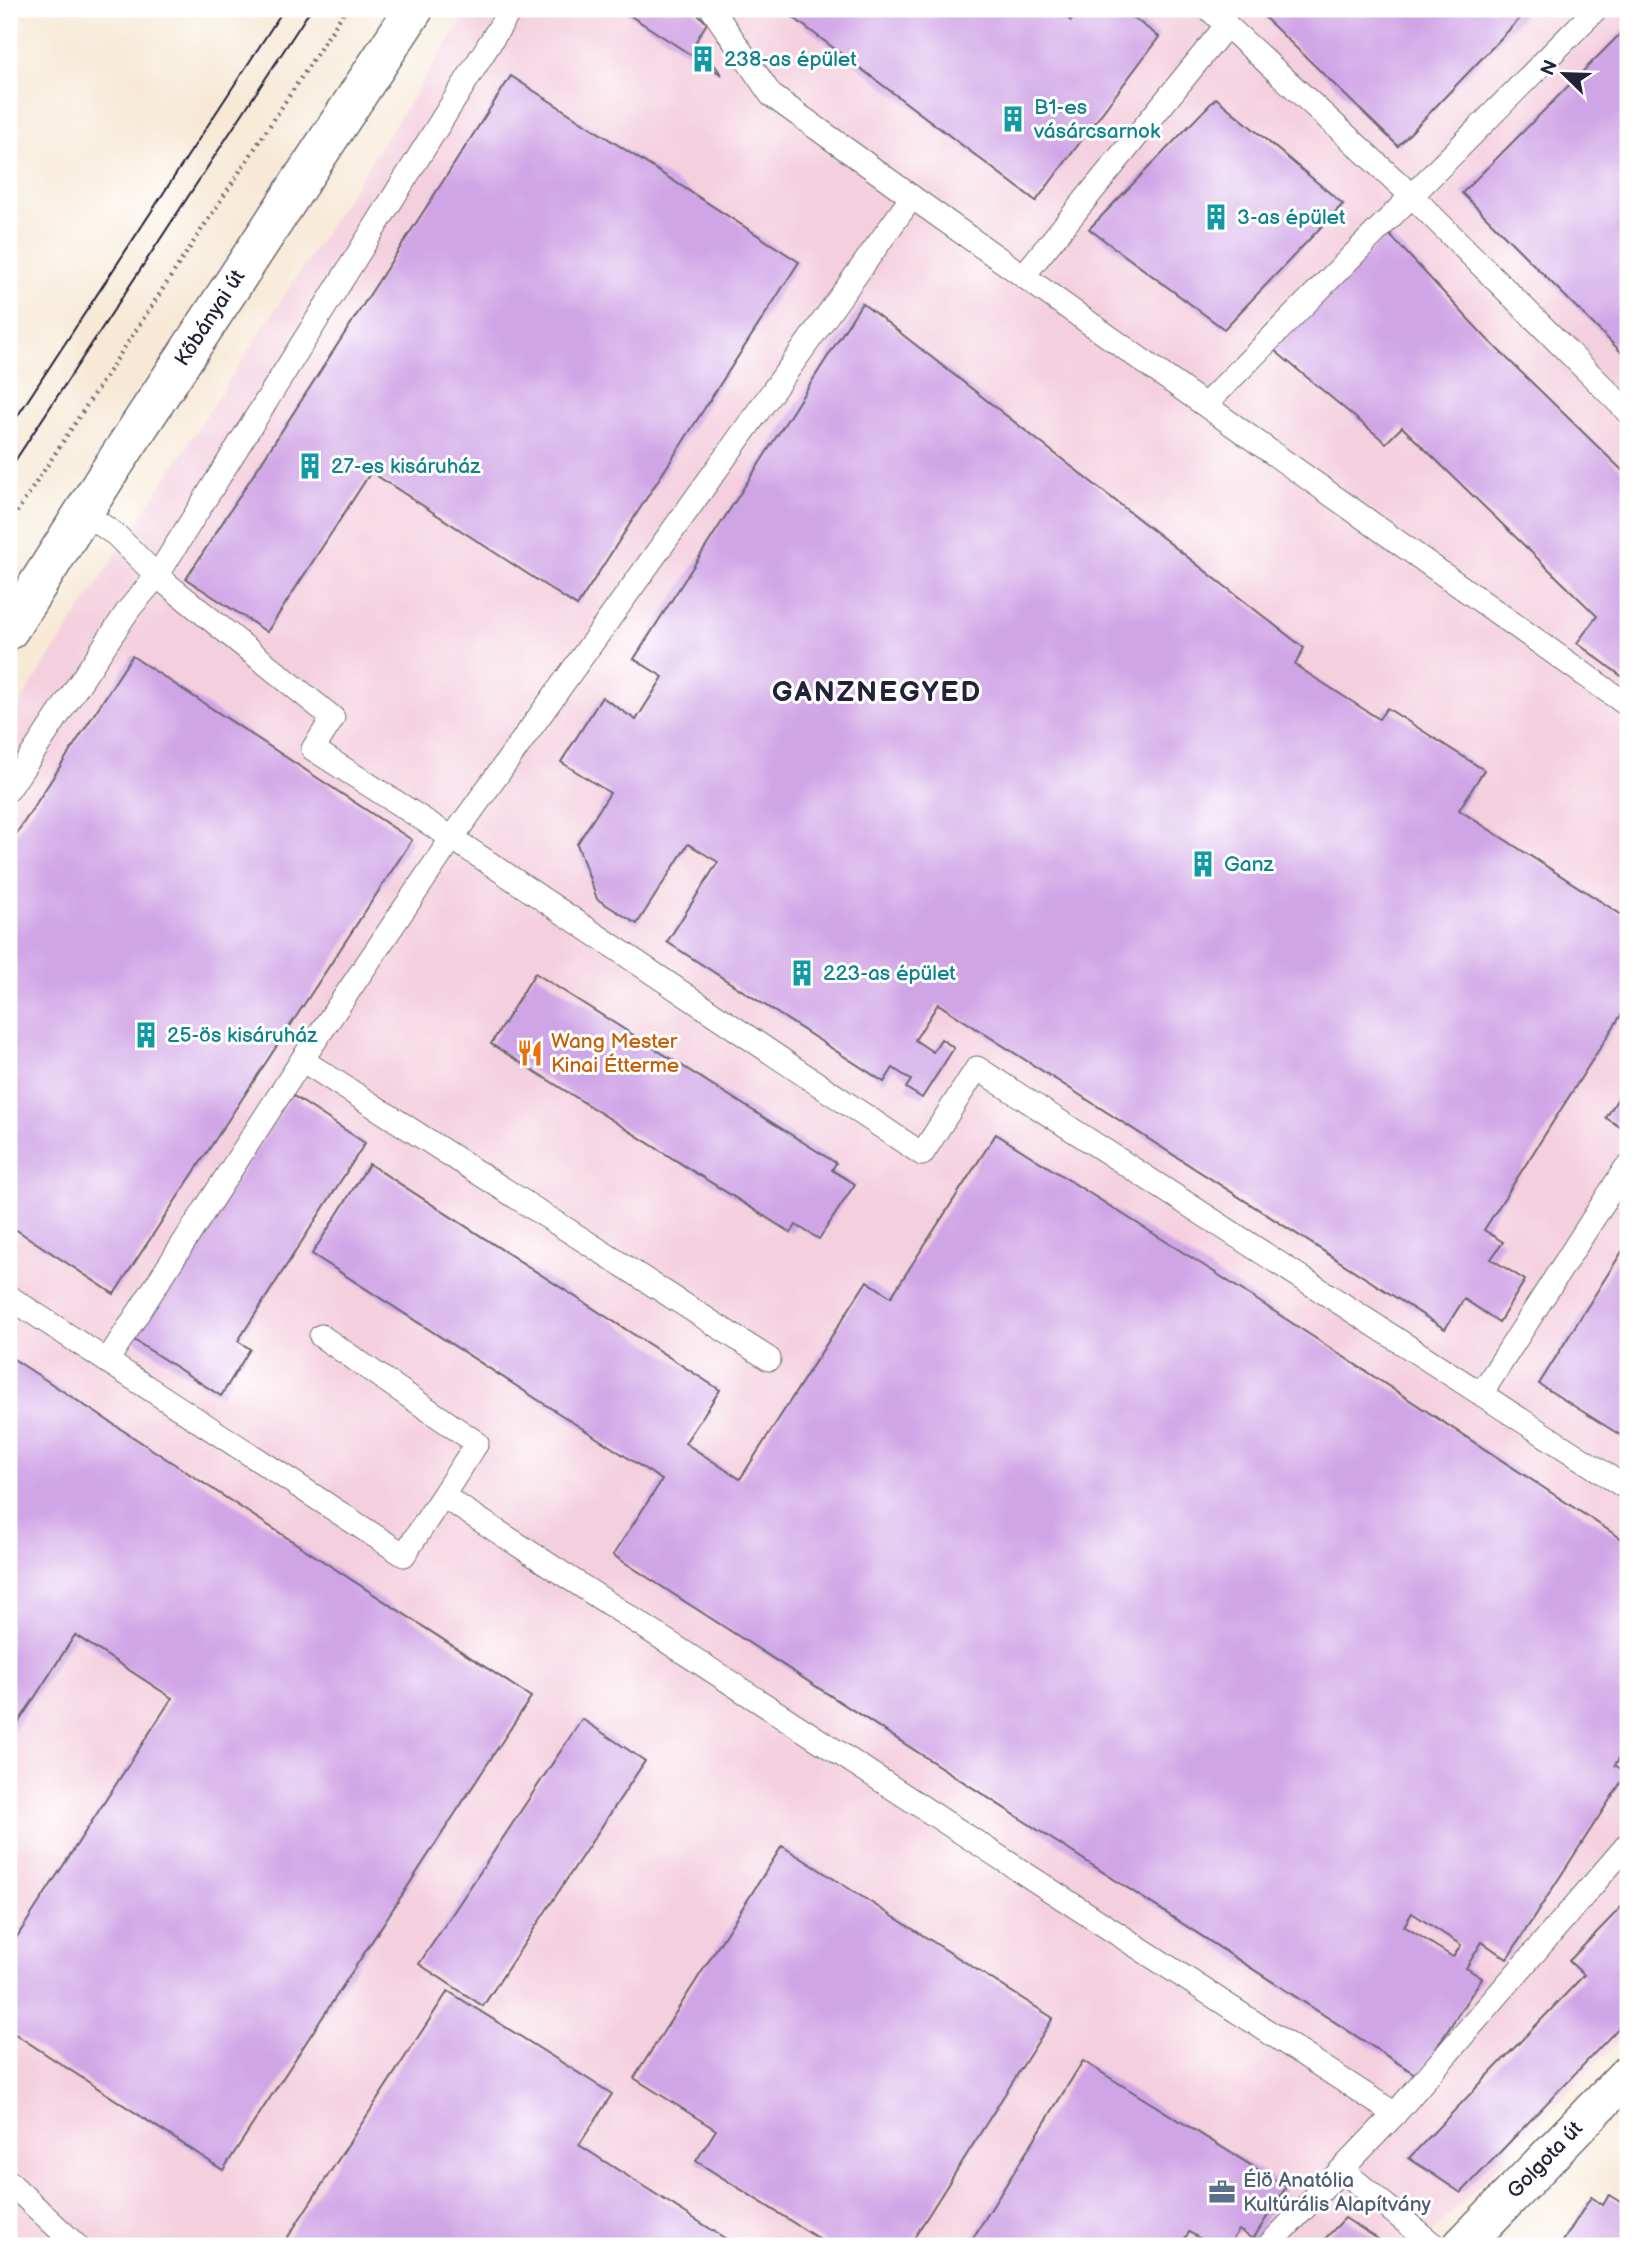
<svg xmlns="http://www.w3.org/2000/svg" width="1637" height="2255" viewBox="0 0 1637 2255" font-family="'Balsamiq Sans',sans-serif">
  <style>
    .built { fill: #f4cfde }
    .building { fill: #d0a5e6; fill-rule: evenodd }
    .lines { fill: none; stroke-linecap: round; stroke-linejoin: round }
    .service-casing { stroke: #6d6871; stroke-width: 25 }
    .minor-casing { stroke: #6d6871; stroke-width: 41 }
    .secondary-casing { stroke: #6d6871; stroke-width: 41 }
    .path { stroke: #6d6871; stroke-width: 4.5; stroke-dasharray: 2 5; stroke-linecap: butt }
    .service { stroke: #fff; stroke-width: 23 }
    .minor { stroke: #fff; stroke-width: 38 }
    .secondary { stroke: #fff; stroke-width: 38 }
    .tram { stroke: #22223b; stroke-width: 2 }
    .labels { text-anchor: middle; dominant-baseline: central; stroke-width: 6; stroke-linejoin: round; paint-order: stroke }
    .culture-label { font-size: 21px; fill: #0d838f; stroke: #fff; text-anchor: start }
    .street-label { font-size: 21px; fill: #22223b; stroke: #fff }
    .food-label { font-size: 21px; fill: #c56008; stroke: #fff; text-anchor: start }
    .service-label { font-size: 21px; fill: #4e5e75; stroke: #fff; text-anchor: start }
    .district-label { font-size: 28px; font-weight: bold; letter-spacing: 2px; fill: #22223b; stroke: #fff }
  </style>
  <rect width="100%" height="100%" fill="#fff"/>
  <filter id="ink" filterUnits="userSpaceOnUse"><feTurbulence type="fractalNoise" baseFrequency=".0143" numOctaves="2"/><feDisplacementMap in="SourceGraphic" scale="14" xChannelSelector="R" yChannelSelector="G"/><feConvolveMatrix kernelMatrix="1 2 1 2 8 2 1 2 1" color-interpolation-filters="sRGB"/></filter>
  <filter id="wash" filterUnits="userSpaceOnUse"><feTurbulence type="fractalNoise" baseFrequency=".00686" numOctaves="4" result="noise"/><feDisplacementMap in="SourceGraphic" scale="28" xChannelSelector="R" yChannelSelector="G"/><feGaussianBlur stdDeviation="1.57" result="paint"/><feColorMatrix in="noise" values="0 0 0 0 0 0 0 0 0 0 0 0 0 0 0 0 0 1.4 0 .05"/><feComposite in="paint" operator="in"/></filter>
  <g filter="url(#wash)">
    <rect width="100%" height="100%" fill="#f7e9d6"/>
    <path class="built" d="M470,9H1628V2031L1420,2246H9V720Z"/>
    <g id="blocks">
      <g class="building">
        <path d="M620,9H692L707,23L696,41L722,75Z"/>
        <path d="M782,9H1056L1071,21L1080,9H1122L1159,37L1036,201Z"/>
        <path d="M1256,9H1529L1398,146Z"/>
        <path d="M1628,26V352L1625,356L1462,193Z"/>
        <path d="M511,76L799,262L577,606L371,472L267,632L186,579Z"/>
        <path d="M1216,98L1343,204L1224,329L1089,229Z"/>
        <path d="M1388,233L1487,339L1628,476V681L1577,643L1597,616L1402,427L1386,443L1274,350Z"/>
        <path d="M862,303L1304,648L1295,665L1379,719L1387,708L1484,770L1459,810L1628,919V1004L1484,1230L1503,1242L1491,1259L1525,1280L1499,1322L1464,1299L1445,1329L938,1004L915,1040L933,1052L941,1039L954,1048L922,1098L906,1088L911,1080L893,1068L884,1082L667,942L718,862L688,844L637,924L597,899L577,844L610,793L561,762L602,697L636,720L663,677L634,659Z"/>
        <path d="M132,656L412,840L114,1294L9,1225V845Z"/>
        <path d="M535,973L836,1163L832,1170L855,1184L819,1239L796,1225L791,1233L491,1044Z"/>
        <path d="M1628,1082V1132L1606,1118Z"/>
        <path d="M292,1095L365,1143L238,1341L250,1349L221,1396L134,1340Z"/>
        <path d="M996,1134L1211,1270L1628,1543V1744L1615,1765L1627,1773L1507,1959L1482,1942L1466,1968L1482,1978L1418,2076L613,1555L662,1480L312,1254L369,1164L720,1390L685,1443L740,1479L867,1281L891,1297ZM1412,1913L1461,1945L1453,1957L1404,1926Z"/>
        <path d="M1628,1242V1440L1539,1384Z"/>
        <path d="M9,1356L531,1697L223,2170L9,2030V1949L172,1698L75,1635L9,1737Z"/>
        <path d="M582,1719L645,1761L483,2006L419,1964Z"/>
        <path d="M782,1846L1053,2018L909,2246H830L696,2161L716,2130L634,2078Z"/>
        <path d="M1628,1900V2018L1461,2193L1409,2158L1584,1975L1569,1961Z"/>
        <path d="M448,1991L612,2094L579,2145L737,2246H282Z"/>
        <path d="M1083,2061L1286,2187L1253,2239L1239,2230L1228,2246H1213L1189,2232L1180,2246H968Z"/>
        <path d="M1609,2195L1628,2207V2246H1560L1591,2197L1603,2205Z"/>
        <path d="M1345,2218L1389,2246H1318Z"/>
      </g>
    </g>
  </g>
  <g filter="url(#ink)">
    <use href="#blocks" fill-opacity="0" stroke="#6d6871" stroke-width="2"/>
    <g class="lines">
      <g class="service-casing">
        <g id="service">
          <path d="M712,9L771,95L912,197L1626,704"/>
          <path d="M1209,9L1412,196L1628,412"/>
          <path d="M1024,275L1227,25"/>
          <path d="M1206,404L1596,9"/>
          <path d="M83,512L116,535L157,576L333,718L313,749L452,838L922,1154L977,1068L1628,1489"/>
          <path d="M9,789L129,609L157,576L511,9"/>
          <path d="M302,1060L769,1359"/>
          <path d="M9,1297L404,1555L477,1443L321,1336"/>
          <path d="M107,1361L302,1060L452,838L912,197"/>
          <path d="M1481,1394L1625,1169"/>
          <path d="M443,1496L1395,2114"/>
          <path d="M1342,2170L1435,2246"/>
          <path d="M9,2182L77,2246"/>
          <path d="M1268,2246L1395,2114L1628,1844"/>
        </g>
      </g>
      <g class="minor-casing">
        <path id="minor" d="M1462,2246L1628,2074"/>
      </g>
      <g class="secondary-casing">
        <path id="secondary" d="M9,630L109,472L414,9"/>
      </g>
      <path class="path" d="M9,524L346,9"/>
      <use href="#service" class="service"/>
      <use href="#minor" class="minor"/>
      <use href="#secondary" class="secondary"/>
      <g class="tram">
        <path d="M9,429L284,9"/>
        <path d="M9,470L311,9"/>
      </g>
    </g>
  </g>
  <defs>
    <g id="building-bare" transform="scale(2.1)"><path d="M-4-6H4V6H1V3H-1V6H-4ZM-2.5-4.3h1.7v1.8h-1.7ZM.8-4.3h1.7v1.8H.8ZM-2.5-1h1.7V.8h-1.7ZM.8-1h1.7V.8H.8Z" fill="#0f9aa8" stroke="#fff" stroke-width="2.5" paint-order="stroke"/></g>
    <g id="restaurant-bare" transform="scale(2.1)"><path d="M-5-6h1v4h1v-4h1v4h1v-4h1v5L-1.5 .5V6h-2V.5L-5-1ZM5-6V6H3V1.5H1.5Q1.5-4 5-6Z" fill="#e8710a" stroke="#fff" stroke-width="2.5" paint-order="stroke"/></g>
    <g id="office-bare" transform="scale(2.1)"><path d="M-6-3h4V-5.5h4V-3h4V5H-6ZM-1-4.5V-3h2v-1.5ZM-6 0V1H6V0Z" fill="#5c6f8a" stroke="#fff" stroke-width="2.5" paint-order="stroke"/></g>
  </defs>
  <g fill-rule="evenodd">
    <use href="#building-bare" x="703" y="59"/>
    <use href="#building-bare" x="1013" y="119"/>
    <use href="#building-bare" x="1216" y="217"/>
    <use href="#building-bare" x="310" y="466"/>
    <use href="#building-bare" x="1203" y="864"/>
    <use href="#building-bare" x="802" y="973"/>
    <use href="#building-bare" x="146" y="1035"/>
    <use href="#restaurant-bare" x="530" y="1053"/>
    <use href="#office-bare" x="1222" y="2192"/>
  </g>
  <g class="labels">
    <g class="culture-label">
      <text x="724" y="59">238-as épület</text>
      <text x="1034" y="107">B1-es<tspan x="1034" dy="24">vásárcsarnok</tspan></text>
      <text x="1237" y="217">3-as épület</text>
      <text x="331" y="466">27-es kisáruház</text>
      <text x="1224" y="864">Ganz</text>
      <text x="823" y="973">223-as épület</text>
      <text x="167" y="1035">25-ös kisáruház</text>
    </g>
    <g class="street-label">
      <text transform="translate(210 318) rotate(-57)">Kőbányai út</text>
      <text transform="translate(1545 2160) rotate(-46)">Golgota út</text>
    </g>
    <g class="food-label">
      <text x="551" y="1041">Wang Mester<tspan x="551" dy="24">Kinai Étterme</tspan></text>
    </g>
    <g class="service-label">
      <text x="1243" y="2180">Élö Anatólia<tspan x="1243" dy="24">Kultúrális Alapítvány</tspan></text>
    </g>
    <g class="district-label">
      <text x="877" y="692">GANZNEGYED</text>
    </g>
  </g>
  <rect width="1637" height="2255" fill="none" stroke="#fff" stroke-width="35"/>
  <g transform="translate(1564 74) rotate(293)" stroke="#ffffff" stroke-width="5" paint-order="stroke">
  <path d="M0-5L12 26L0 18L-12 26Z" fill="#22223b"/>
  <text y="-10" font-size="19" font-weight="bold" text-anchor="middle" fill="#22223b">N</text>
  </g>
</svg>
